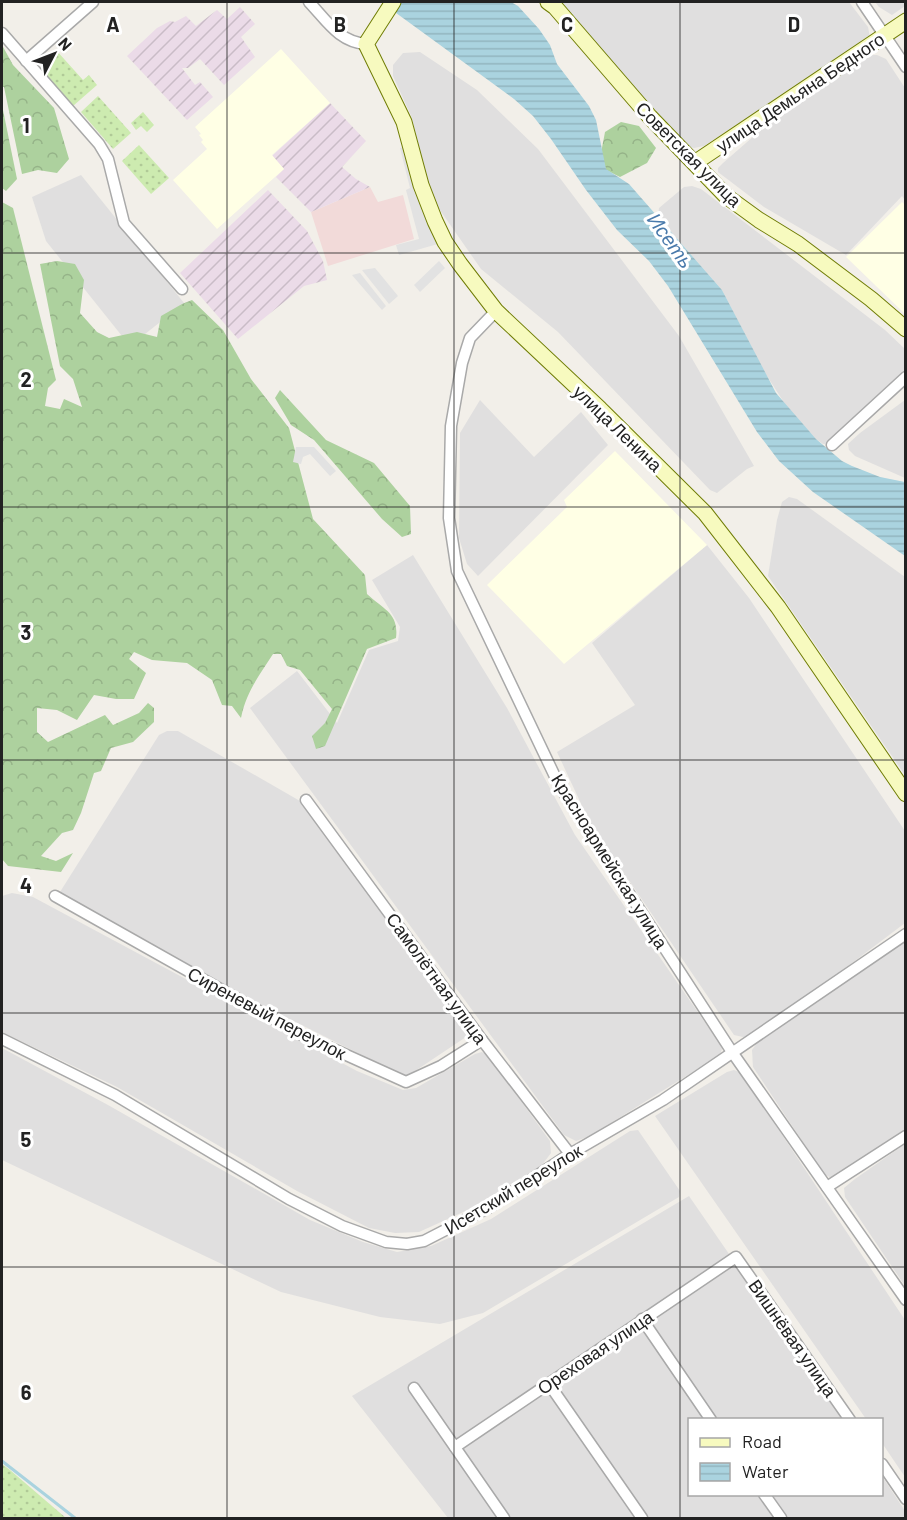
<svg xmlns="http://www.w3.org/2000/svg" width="907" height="1520" viewBox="0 0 907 1520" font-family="Barlow,sans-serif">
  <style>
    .residential { fill: #e0dfdf }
    .commercial { fill: #f2dad9 }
    .industrial { fill: url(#industrial-furrows) }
    .education { fill: #ffffe5 }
    .forest { fill: url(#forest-crowns) }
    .garden { fill: url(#garden-dots) }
    .parking { fill: #e2e2e2 }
    .water { fill: url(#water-rules) }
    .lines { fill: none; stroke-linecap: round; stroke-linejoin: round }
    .stream { stroke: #aad3df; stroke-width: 3 }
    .street-casing { stroke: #a9a9a9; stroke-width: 13 }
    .secondary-casing { stroke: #707d05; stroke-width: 17 }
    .street { stroke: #fff; stroke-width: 10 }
    .secondary { stroke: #f7fabf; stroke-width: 15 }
    .grid { fill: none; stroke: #222; stroke-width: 1.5; stroke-opacity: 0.55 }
    .labels { text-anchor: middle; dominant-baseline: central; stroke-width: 6; stroke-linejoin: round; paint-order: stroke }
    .street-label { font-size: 18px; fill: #222; stroke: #fff }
    .water-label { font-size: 20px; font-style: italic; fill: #4a7aab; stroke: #fff }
    .grid-label { font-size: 20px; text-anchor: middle; font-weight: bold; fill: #222; stroke: #fff; stroke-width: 6; stroke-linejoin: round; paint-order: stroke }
  </style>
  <defs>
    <pattern id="industrial-furrows" width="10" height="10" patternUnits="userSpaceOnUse" patternTransform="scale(1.5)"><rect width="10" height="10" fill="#ebdbe8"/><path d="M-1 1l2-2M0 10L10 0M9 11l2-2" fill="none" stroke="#c9bcc7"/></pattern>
    <pattern id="forest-crowns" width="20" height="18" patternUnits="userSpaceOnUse" patternTransform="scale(1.5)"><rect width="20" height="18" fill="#add19e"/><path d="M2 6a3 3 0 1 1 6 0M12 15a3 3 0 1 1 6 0" fill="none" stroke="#95b388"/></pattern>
    <pattern id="garden-dots" width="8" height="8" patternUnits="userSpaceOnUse" patternTransform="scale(1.5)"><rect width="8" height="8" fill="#cdebb0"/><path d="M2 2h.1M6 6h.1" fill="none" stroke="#b0c997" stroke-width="1.8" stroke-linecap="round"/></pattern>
    <pattern id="water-rules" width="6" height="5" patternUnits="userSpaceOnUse" patternTransform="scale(1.5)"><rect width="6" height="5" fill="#aad3df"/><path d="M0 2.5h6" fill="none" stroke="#92b5bf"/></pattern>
  </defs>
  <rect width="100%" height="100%" fill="#f2efe9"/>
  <g class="residential">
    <path d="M560,2H849L868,27L870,38L704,146L694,148L687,146L675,134Z"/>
    <path d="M875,2H905V6L892,15L879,7Z"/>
    <path d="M420,52L477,90L538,149L679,336L754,466L747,469L717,493L710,490L558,332L481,269L435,203L429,191L412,118L393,76V65L403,53Z"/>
    <path d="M871,55H877L886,59L905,88V200L902,196L846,255L764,207L718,172V168L723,163L777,116L819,86Z"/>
    <path d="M81,175L184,303L130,346L46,241L32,197Z"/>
    <path d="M692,186L701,189L885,330L905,349V371L826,444H823L816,439L787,407L765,373L722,290L658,217L659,208L684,187Z"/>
    <path d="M480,400L534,457L581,412L608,445L478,576L467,564L459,538L460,433Z"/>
    <path d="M905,400V478L855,456L849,450L848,444L860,433Z"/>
    <path d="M789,497L797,499L905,577V775L768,576L777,520L782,502Z"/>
    <path d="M707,545L749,598L905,831V923L819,988L750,1036L743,1037L734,1035L590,823L557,752L635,705L592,643Z"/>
    <path d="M413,555L507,708L575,835L720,1044L722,1049L720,1055L590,1136L576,1141L564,1135L250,708L297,671L337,723L369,650L398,641L400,627L372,580Z"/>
    <path d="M167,731H178L300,801L468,1027L469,1035L409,1075H402L153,951L63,900L60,892L159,735Z"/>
    <path d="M12,893L33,897L357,1071L403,1090L416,1088L475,1054L482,1052L489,1057L550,1141L551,1153L542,1165L472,1208L419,1232L395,1233L369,1228L297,1191L117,1087L2,1032V896Z"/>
    <path d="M905,941V1134L833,1179L824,1174L753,1067L752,1050L757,1043Z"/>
    <path d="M2,1048L108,1105L310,1220L363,1242L397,1252L431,1246L491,1219L630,1131L638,1130L680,1191L679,1197L483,1313L440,1324L380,1317L281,1292L2,1160Z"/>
    <path d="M734,1070L739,1072L747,1082L905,1320V1477L882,1443V1420L866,1419L655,1116L727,1072Z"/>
    <path d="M905,1144V1286L845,1197L844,1188L855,1179Z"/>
    <path d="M689,1196L843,1419L690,1420V1494H882V1476L905,1511V1518H448L352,1396Z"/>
  </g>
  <path class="commercial" d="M370,187L378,202L403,195L414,239L328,266L311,212Z"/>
  <g class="industrial">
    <path d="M240,7L255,24L241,37L255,57L224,85L200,59L188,68H182L195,85L200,82L213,97L187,120L127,56L157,28L170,21L175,22L186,16L196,26L217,10L227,19Z"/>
    <path d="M330,103L366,141L342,167L356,179L370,187L311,212L276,177L284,169L272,156Z"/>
    <path d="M268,190L307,231L323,261L327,280L304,286L238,339L180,273Z"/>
  </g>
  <g class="education">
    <path d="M281,49L330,103L272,155L284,169L217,229L173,180L207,149L201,142L203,140L199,135L201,134L195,127Z"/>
    <path d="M902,202L906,206L905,314L846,257Z"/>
    <path d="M615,451L707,545L564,664L487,585L567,507L564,500Z"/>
  </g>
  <g class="forest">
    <path d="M2,45L13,65L54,108L69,159L57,173L38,170L22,174L4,87H2Z"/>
    <path d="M2,105L17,179L6,191L2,188Z"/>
    <path d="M621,122L639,126L656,148L647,163L620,177L606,170L601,153L605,132Z"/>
    <path d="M2,202L13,208L56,380L48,388L45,406L60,409L64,399L82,407L73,379L60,366L40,264L57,261L75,264L84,280L80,313L97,332L109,338L137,332L157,337L161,316L182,304L192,300L223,330L251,379L289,428L313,519L365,575L367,594C384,610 399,613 396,638L367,649L325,746L316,749L312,736L325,723L332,709L300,670L287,666L281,654H273C259,676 246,692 241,718L232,706L222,705L212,680L187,663L152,660L134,652L129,659L146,673L134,699H116L94,695L77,720L57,710L37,708V732L48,742L105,715L113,725L139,713L148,703L154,708V722L133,742L111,748L101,771L94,773L81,813L73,830L62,833L41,856L56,861L73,853L61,872L8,866L2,859Z"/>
    <path d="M280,390L326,440L374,463L410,506L411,534L402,537L382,519L314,440L291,425L275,398Z"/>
  </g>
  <g class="garden">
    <path d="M56,50L83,80L89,75L97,85L73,106L41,70L46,65L44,61Z"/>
    <path d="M98,96L131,133L113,149L81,112Z"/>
    <path d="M143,112L154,125L147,132L141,126L136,130L131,123Z"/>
    <path d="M139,145L169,178L151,194L122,161Z"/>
    <path d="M2,1464L10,1470L66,1518H2Z"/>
  </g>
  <g class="parking">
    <path d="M410,145L445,242L399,255L396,245L419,239L406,190L410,188L400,148Z"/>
    <path d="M439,261L445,268L420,292L414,285Z"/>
    <path d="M375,268L398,296L389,304L362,270Z"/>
    <path d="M360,273L386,306L382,310L352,275Z"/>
    <path d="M296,447H314L336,471L330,476L310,454L303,457L301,464L293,462Z"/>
  </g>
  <path class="water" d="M381,2H511L518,6L539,29L550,45L557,64L589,106L596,120L606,169L629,184L722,290L776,393L816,439L842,461L852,466L880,477L905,482V556L813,492L779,461L757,432L668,286L649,261L617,230L586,190L551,139L533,116L514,99Z"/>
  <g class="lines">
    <path class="stream" d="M2,1461L75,1518"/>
    <g class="street-casing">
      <g id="street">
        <path d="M309,2C327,21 339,42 366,44"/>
        <path d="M862,2L906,67"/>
        <path d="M2,33L99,144L108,159L124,223L182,289"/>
        <path d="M26,61L93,2"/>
        <path d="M496,311L470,338L462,363L451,426L449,518L457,571L560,787L732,1052L906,1300"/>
        <path d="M832,445L906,377"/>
        <path d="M306,800L482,1040L570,1154"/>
        <path d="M55,896L300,1034L406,1082L441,1066L482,1040"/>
        <path d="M2,1039L115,1095L289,1199L342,1226L386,1242L407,1244L424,1241L488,1208L570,1154L663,1100L906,934"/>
        <path d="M827,1187L906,1136"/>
        <path d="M642,1319L711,1420"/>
        <path d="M549,1384L642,1518"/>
        <path d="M414,1388L504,1518"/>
        <path d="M455,1447L736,1257L850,1420"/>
        <path d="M882,1464L906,1499"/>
        <path d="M764,1494L781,1518"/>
      </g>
    </g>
    <g class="secondary-casing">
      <g id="secondary">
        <path d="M393,2L366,44L404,122L421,185L435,221L445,242L460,264L496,311L600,409L705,513L778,607L906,794"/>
        <path d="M548,2L555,7L650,117L726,196L759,220L798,244L871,299L906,329"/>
        <path d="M696,162L906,21"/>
      </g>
    </g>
    <use href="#street" class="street"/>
    <use href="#secondary" class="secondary"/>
  </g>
  <path class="grid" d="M227,2V1518M454,2V1518M680,2V1518M2,253H906M2,507H906M2,760H906M2,1013H906M2,1267H906"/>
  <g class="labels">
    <g class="street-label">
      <text transform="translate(800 92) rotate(-34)">улица Демьяна Бедного</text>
      <text transform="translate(689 154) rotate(45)">Советская улица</text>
      <text transform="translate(618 428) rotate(44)">улица Ленина</text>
      <text transform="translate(610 861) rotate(58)">Красноармейская улица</text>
      <text transform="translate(437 978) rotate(54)">Самолётная улица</text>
      <text transform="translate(267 1013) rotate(28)">Сиреневый переулок</text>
      <text transform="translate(513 1189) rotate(-31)">Исетский переулок</text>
      <text transform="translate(793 1338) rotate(55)">Вишнёвая улица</text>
      <text transform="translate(595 1352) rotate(-34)">Ореховая улица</text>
    </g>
    <g class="water-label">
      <text transform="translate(671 240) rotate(54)">Исеть</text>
    </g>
  </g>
  <g class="grid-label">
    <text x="113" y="32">A</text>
    <text x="340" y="32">B</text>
    <text x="567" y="32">C</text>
    <text x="794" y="32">D</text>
    <text x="26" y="133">1</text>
    <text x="26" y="387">2</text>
    <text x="26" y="640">3</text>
    <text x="26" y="893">4</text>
    <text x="26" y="1147">5</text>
    <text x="26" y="1400">6</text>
  </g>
  <rect width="907" height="1520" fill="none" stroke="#222222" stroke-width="6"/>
  <rect x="688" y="1418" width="195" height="78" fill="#ffffff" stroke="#a7a7a7" stroke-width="1.5"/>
  <rect x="700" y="1438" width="30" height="9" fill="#f7fabf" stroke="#a7a7a7" stroke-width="1.5"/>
  <text x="742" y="1448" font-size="18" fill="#222222">Road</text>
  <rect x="700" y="1463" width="30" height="18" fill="url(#water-rules)" stroke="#a7a7a7" stroke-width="1.5"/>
  <text x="742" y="1478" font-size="18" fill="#222222">Water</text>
  <g transform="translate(54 54) rotate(48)" stroke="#ffffff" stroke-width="4.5" paint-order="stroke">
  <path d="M0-4.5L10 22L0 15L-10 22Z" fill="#222222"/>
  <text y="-9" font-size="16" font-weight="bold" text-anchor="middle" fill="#222222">N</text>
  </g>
</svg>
